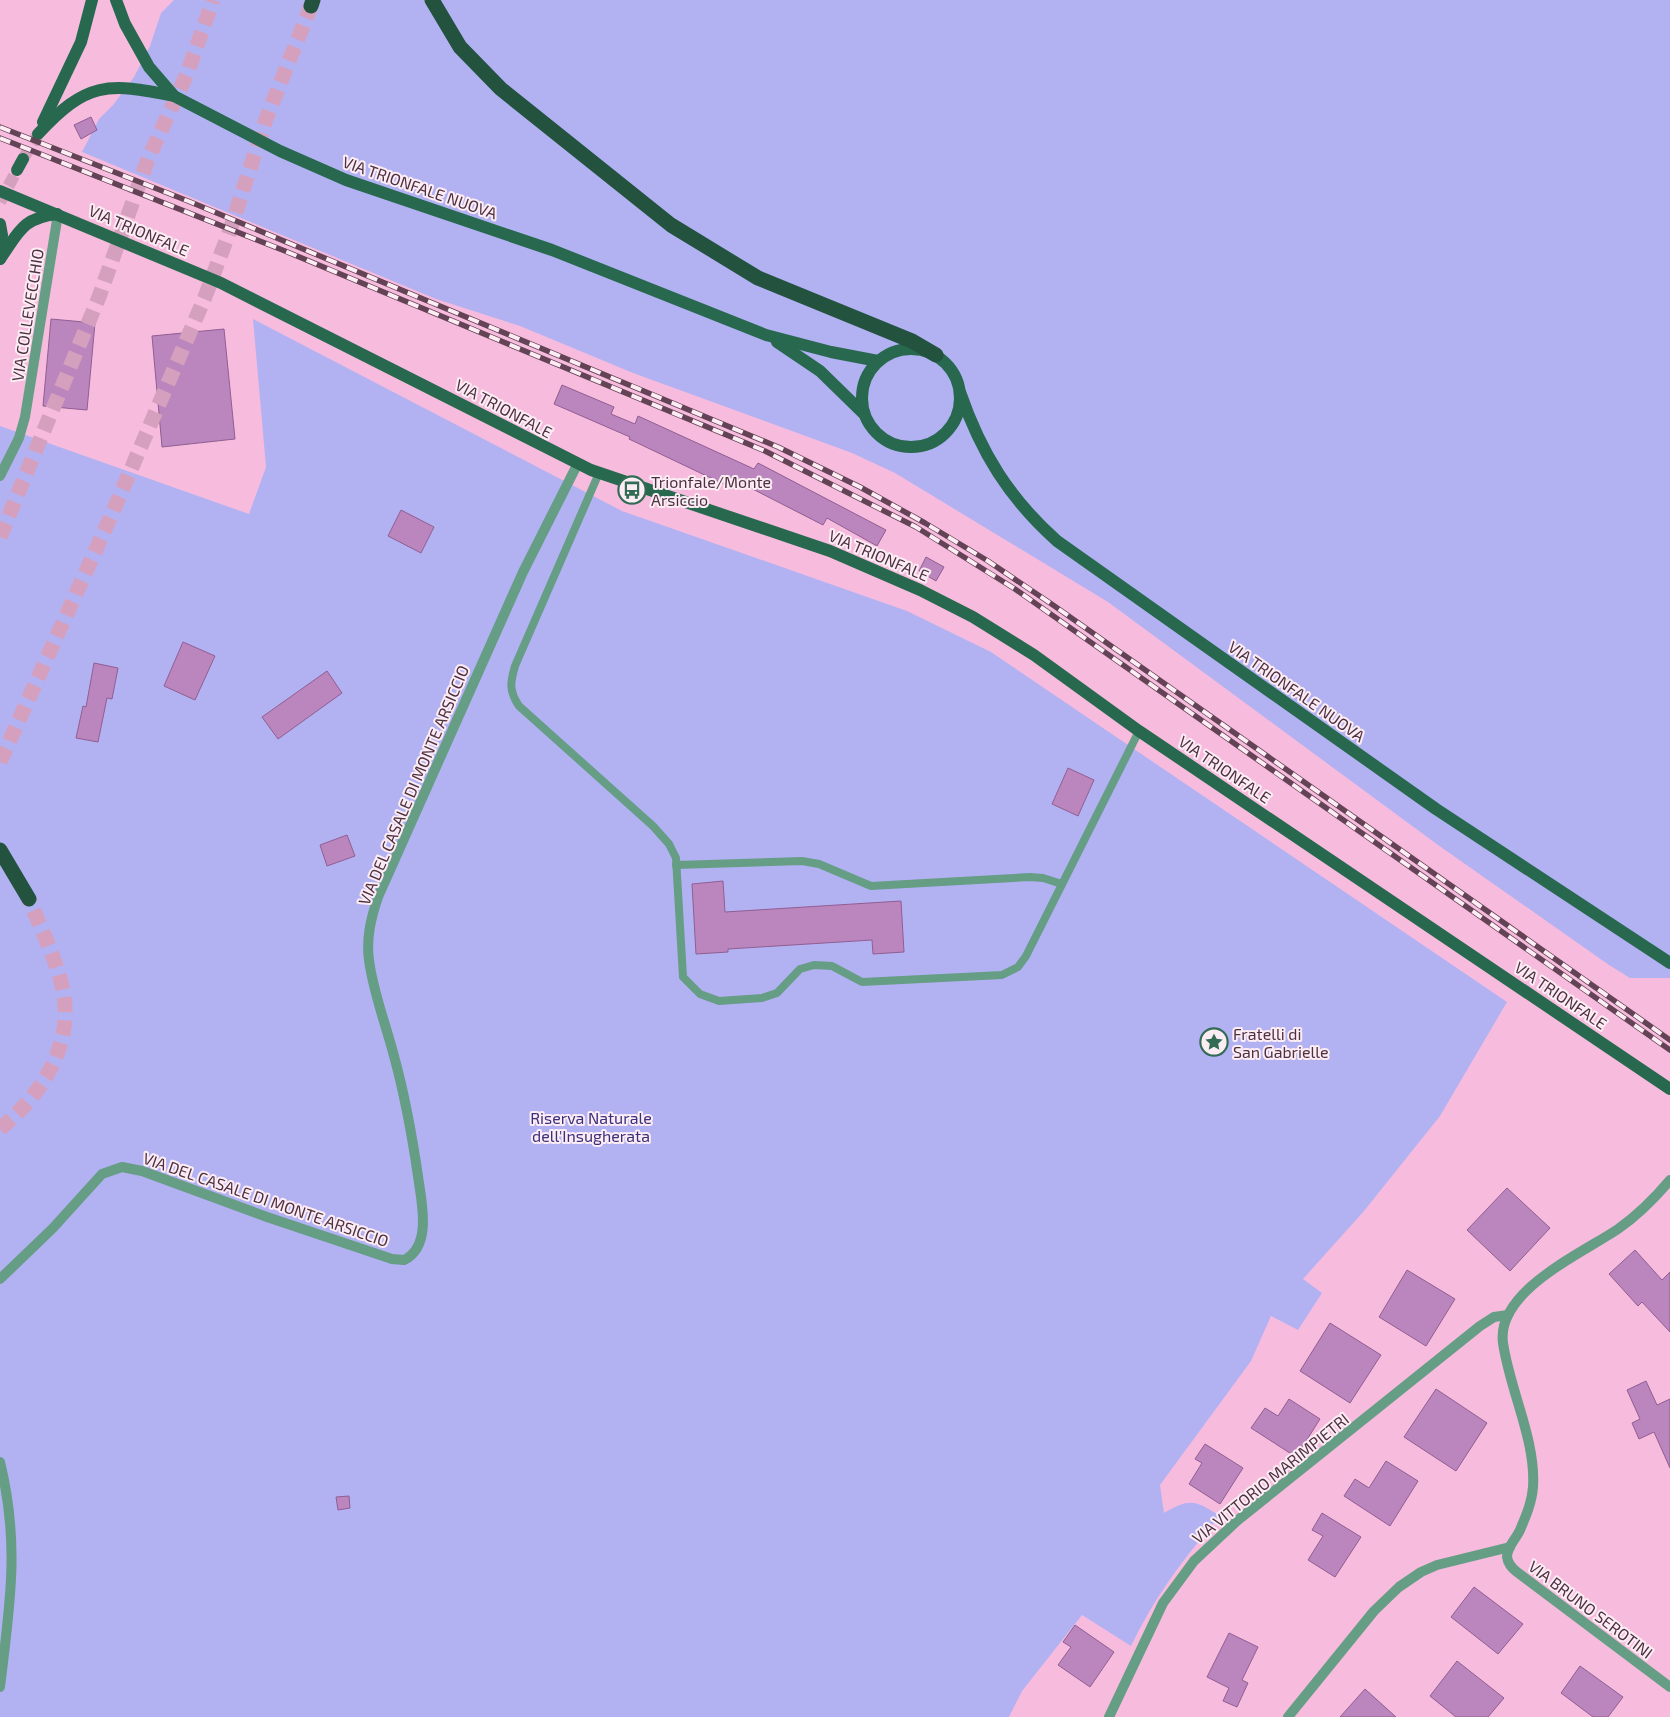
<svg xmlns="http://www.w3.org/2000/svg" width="1670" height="1717" viewBox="0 0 1670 1717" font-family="'Exo 2',sans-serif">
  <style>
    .green { fill: #b2b2f3 }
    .building { fill: #ba86bd; stroke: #905e93 }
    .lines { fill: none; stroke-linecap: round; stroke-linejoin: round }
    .primary-tunnel { stroke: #d5a0be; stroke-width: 12; stroke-dasharray: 12 6; stroke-linecap: butt }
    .motorway-tunnel { stroke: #d5a0be; stroke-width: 15; stroke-dasharray: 15 8; stroke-linecap: butt }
    .service { stroke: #669d85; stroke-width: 8 }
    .minor { stroke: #669d85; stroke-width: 10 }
    .primary { stroke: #27684f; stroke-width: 12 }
    .motorway { stroke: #23523f; stroke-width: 15 }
    .rail-casing { stroke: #634355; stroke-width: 5.5 }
    .rail { stroke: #fcecf4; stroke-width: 4; stroke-dasharray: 11; stroke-linecap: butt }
    .labels { text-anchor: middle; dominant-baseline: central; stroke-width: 4; stroke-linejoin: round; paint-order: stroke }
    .street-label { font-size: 16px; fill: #4e3141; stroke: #fcecf4 }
    .poi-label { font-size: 16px; fill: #4e3141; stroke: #fcecf4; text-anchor: start }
    .park-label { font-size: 16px; fill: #392f7b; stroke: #fcecf4 }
  </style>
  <rect width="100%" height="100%" fill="#f7bcdd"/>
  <g class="green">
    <path d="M174,0H1670V978H1630L1609,965L1438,845L1108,602L895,473L852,453L633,373L520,326L436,299L82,152L99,119L113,105L134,77L150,46L161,13Z"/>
    <path d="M253,319L622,511L907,611L991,652L1507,1002L1440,1116L1364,1211L1303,1279L1322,1293L1298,1330L1271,1316L1251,1361L1160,1485L1164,1513C1190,1498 1195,1500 1220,1516C1185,1556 1154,1598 1131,1646L1082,1615L1022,1691L1009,1717H0V426L249,514L266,467Z"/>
  </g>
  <g class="building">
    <path d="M91,117L97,130L81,139L74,125Z"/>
    <path d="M51,319L95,323L87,410L43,406Z"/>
    <path d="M224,329L235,439L162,447L152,336Z"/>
    <path d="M562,385L614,407L611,414L635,424L638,416L754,469L758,463L886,530L877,546L827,518L823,525L737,481L734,489L629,439L630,437L554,404Z"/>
    <path d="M401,510L434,527L421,553L388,536Z"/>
    <path d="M926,557L944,567L936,581L919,571Z"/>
    <path d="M183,642L215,656L195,700L164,686Z"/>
    <path d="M94,663L118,668L112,699L107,698L98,742L76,738L83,706L86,707Z"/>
    <path d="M327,671L342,693L278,739L262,717Z"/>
    <path d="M1068,768L1094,780L1078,816L1052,804Z"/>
    <path d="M347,835L355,856L327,866L320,845Z"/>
    <path d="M723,881L725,912L901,901L904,952L873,954L872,940L728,949V952L696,954L692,884Z"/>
    <path d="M1507,1188L1550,1228L1510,1271L1467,1230Z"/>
    <path d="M1635,1250L1662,1280L1670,1272V1332L1642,1302L1638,1306L1609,1274Z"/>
    <path d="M1407,1270L1455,1299L1426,1346L1379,1317Z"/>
    <path d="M1330,1323L1381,1355L1350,1403L1300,1371Z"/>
    <path d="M1646,1381L1657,1405L1670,1399V1468L1654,1432L1639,1439L1632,1423L1640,1419L1627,1390Z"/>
    <path d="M1436,1389L1487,1423L1456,1471L1404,1437Z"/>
    <path d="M1289,1399L1320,1419L1296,1457L1251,1428L1265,1408L1278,1416Z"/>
    <path d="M1205,1444L1243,1468L1220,1504L1189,1484L1202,1463L1195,1459Z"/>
    <path d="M1386,1461L1418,1481L1390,1526L1344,1496L1355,1479L1369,1488Z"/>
    <path d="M349,1496L350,1508L338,1510L336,1497Z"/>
    <path d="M1322,1513L1361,1537L1335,1577L1308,1560L1323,1536L1312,1530Z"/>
    <path d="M1474,1587L1523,1624L1498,1654L1451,1617Z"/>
    <path d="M1075,1625L1114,1652L1090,1687L1058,1665L1071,1647L1063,1642Z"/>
    <path d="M1229,1633L1258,1647L1242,1680L1248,1683L1237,1707L1223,1701L1229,1688L1207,1677Z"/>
    <path d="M1457,1661L1504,1698L1488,1717H1456L1430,1696Z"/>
    <path d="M1580,1666L1623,1697L1608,1717H1593L1561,1693Z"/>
    <path d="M1365,1689L1396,1717H1340Z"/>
  </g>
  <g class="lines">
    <g class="primary-tunnel">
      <path d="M23,159L38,134"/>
      <path d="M0,202L17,170"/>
    </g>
    <g class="motorway-tunnel">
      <path d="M0,537L99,297L148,159L187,74L213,0"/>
      <path d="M0,762L111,516L205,297L230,230L266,119L311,6"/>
      <path d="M0,1129C42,1094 76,1043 62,986C55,956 40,927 29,899"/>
    </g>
    <g class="service">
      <path d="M599,473L515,666C510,683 509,691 519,706L653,826L669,844L676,858L683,977L700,994L719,1001L762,998L777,993L800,969L814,965L832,966L862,982L1002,975L1018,967L1026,956L1139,731"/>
      <path d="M676,865L802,861L819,864L871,886L1030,877L1043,878L1062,884"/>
    </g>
    <g class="minor">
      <path d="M0,476L19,438L25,417L58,214"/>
      <path d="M1670,1180C1654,1199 1638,1215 1618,1229C1581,1254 1496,1291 1503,1343C1510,1391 1536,1440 1533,1487C1532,1502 1526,1516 1520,1530C1516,1539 1507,1547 1507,1557C1508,1564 1513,1569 1517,1572L1670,1687"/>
      <path d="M0,1279L53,1228L102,1174L122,1167L142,1171L267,1217L392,1259L404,1260C433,1246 421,1200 418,1176C412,1135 405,1096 394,1056C386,1025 373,992 369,960C366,938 371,918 378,897L523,572L578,463"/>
      <path d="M0,1462C20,1544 10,1604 0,1687"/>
      <path d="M1109,1717L1163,1603L1194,1561L1238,1520L1480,1326L1494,1317L1508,1315"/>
      <path d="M1288,1717L1374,1611L1399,1587L1421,1572L1437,1565L1510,1547"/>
    </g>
    <g class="primary">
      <path d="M116,0L125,24L149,67L174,96L280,151L346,180L552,250L766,335L831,352L878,361"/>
      <path d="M43,122L81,42L92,0"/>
      <path d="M38,134C86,82 107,82 174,96"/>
      <path d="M17,170L23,159"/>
      <path d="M0,191L221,283L591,470L830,551L920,590L973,617L1034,655L1139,731L1670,1089"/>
      <path d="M0,224L2,235L0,259"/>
      <path d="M0,259C19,232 22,218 57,214"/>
      <path d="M777,342L820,371L863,413"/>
      <circle cx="911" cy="398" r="49"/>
      <path d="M960,392C981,453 1009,498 1057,541L1436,809L1670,963"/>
    </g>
    <g class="motorway">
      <path d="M432,0L460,47L501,89L671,225L758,278L912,341L936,355"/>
      <path d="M311,6L313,0"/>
      <path d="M0,850L29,899"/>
    </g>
    <g class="rail-casing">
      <g id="rail">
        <path d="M0,127L188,201L778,447L860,487L925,523L988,561L1053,605L1670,1040"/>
        <path d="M0,138L285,251L765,451L916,527L1015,589L1670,1050"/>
      </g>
    </g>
    <use href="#rail" class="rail"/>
  </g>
  <defs>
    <g id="bus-ring" transform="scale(1.4375)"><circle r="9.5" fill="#fcecf4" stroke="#326c54" stroke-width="1.5"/><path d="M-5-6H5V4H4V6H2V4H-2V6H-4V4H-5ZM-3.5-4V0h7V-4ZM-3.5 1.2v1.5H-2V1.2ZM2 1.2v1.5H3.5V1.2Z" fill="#326c54"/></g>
    <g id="sight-ring" transform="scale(1.4375)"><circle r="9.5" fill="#fcecf4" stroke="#326c54" stroke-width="1.5"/><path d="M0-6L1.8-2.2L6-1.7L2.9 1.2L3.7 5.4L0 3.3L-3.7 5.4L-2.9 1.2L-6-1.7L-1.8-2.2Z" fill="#326c54"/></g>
  </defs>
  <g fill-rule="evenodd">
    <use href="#bus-ring" x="632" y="490"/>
    <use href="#sight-ring" x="1214" y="1042"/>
  </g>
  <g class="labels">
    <g class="street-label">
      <text transform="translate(420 187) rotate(19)">VIA TRIONFALE NUOVA</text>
      <text transform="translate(139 230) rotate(23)">VIA TRIONFALE</text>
      <text transform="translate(27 315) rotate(-81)">VIA COLLEVECCHIO</text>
      <text transform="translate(504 408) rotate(28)">VIA TRIONFALE</text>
      <text transform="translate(879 555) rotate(23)">VIA TRIONFALE</text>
      <text transform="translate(1297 691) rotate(35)">VIA TRIONFALE NUOVA</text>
      <text transform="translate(1225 769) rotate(34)">VIA TRIONFALE</text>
      <text transform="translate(413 785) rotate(-67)">VIA DEL CASALE DI MONTE ARSICCIO</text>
      <text transform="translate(1561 995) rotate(34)">VIA TRIONFALE</text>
      <text transform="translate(266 1199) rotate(19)">VIA DEL CASALE DI MONTE ARSICCIO</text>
      <text transform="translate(1270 1478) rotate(-39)">VIA VITTORIO MARIMPIETRI</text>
      <text transform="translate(1591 1609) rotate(37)">VIA BRUNO SEROTINI</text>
    </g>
    <g class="poi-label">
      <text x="651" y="481">Trionfale/Monte<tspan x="651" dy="18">Arsiccio</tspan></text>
      <text x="1233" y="1033">Fratelli di<tspan x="1233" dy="18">San Gabrielle</tspan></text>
    </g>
    <g class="park-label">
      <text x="591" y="1117">Riserva Naturale<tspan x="591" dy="18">dell'Insugherata</tspan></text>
    </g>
  </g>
</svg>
